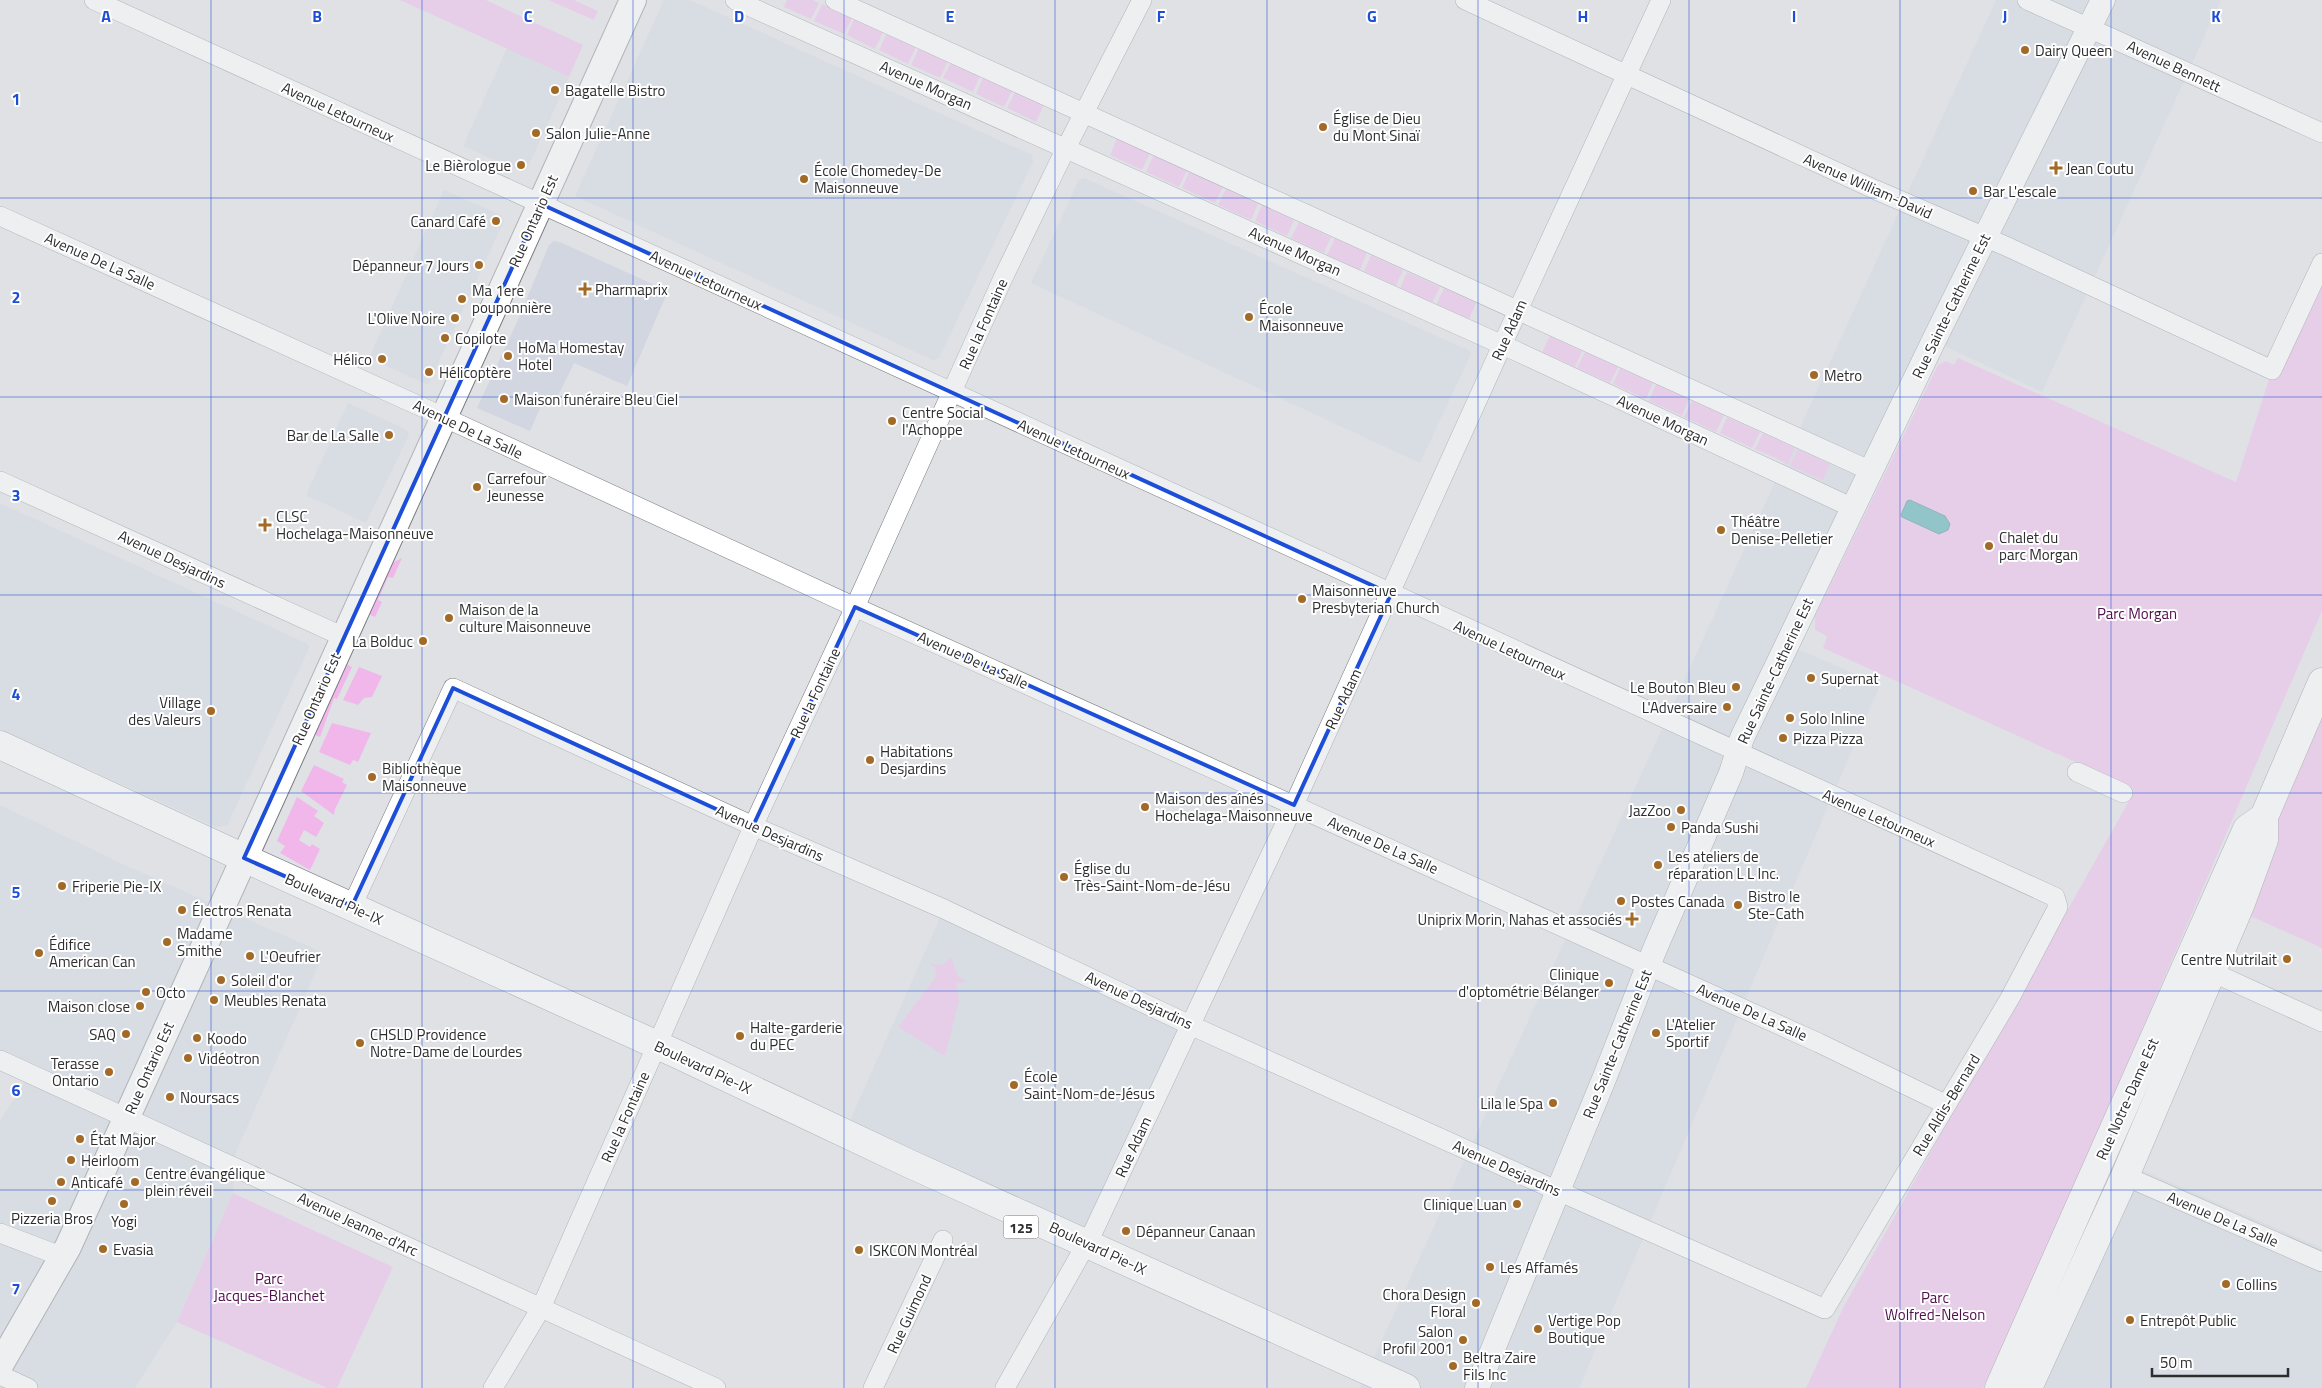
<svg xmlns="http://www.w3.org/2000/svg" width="2322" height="1388" viewBox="0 0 2322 1388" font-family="'Titillium Web',sans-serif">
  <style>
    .built { fill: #d1d6e0 }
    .green { fill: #f1b7eb }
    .water { fill: #34a2a8; stroke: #327f84 }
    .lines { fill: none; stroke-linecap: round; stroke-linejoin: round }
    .minor-casing { stroke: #797b7f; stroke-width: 20 }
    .tertiary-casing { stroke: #797b7f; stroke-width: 25 }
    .secondary-casing { stroke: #797b7f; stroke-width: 28 }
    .primary-casing { stroke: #797b7f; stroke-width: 29 }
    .minor { stroke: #fff; stroke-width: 19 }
    .tertiary { stroke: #fff; stroke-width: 24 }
    .secondary { stroke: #fff; stroke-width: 26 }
    .primary { stroke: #fff; stroke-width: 28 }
    .marked { fill: none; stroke: #1d4ed8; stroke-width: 4; stroke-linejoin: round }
    .grid { fill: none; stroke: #1d4ed8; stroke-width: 1; stroke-opacity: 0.55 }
    .poi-dot { fill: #a26a26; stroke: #fff; stroke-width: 2 }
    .labels { text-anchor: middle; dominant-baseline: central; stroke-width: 4; stroke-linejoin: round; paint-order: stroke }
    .shield { fill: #fff; stroke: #6c6c6d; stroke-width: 1 }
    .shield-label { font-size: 14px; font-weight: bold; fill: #2d2d2f }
    .poi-label { font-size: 15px; fill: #2d2d2f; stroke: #fff; text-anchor: start }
    .street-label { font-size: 15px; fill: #2d2d2f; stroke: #fff }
    .park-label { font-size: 15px; fill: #4f0e4c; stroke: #fff }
    .grid-label { font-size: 16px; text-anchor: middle; font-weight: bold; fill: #1d4ed8; stroke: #fff; stroke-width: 4; stroke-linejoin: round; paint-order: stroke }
  </style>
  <rect width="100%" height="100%" fill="#dfe1e5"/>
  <g class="built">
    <path d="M664,0H690L1032,155L1033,162L939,358L933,360L575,196Z"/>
    <path d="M1996,0H2221L2042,392L1926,337L1782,642L1880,685L1579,1388H1360Z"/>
    <path d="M507,48L569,77L527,169L522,172L463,146Z"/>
    <path d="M1084,178L1470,351L1471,354L1420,463L1031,283L1079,180Z"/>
    <path d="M444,190L501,215L504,221L428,385L369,358Z"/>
    <path d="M554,241L562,243L668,291L627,386L574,363L557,398L546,395L530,431L477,408L518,320L549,245Z"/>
    <path d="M348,403L407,430L409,435L366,523L306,495Z"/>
    <path d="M0,503L308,644L309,648L227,826L216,827L0,729Z"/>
    <path d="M0,805L131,868L324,953L236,1152L233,1193L177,1322L135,1388H0V1121L30,1074L0,1057Z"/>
    <path d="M944,909L1190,1025L1093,1232L845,1132Z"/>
    <path d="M2137,1168L2322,1248V1388H2040Z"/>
  </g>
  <g class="green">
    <path d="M400,0H486L583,45L569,77Z"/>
    <path d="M548,0H574L598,11L594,20Z"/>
    <path d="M787,0H813L819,3L811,19L784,7Z"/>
    <path d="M822,4L852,18L844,34L814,21Z"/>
    <path d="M854,19L883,32L875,49L847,35Z"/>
    <path d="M887,33L916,47L908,64L879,50Z"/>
    <path d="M919,48L948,61L940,78L911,65Z"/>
    <path d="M951,62L980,76L973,92L943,78Z"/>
    <path d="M983,77L1012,91L1004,107L976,94Z"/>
    <path d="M1015,92L1044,105L1036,122L1007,108Z"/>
    <path d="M1117,138L1150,153L1142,170L1110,155Z"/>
    <path d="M1154,155L1187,170L1179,187L1146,172Z"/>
    <path d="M1189,172L1223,187L1215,203L1182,188Z"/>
    <path d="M1226,189L1258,204L1251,220L1218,205Z"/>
    <path d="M1262,205L1294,220L1287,236L1255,221Z"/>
    <path d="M1299,222L1331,237L1324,253L1291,238Z"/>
    <path d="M1335,238L1367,253L1360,270L1327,255Z"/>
    <path d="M1371,255L1403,270L1396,286L1364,271Z"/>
    <path d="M2322,270V611L2073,1190L1983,1388H1806L1844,1306L2129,801L2133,788L1823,648L1827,636L1815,630V616L1938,365L1946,361L1954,365L1958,358L2236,482L2272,370Z"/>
    <path d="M1407,272L1440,287L1432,303L1400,288Z"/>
    <path d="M1444,288L1476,303L1469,319L1436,305Z"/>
    <path d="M1550,336L1582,351L1575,367L1542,352Z"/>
    <path d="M1585,352L1618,367L1610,383L1577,368Z"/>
    <path d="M1620,368L1653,383L1646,399L1613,384Z"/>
    <path d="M1656,384L1689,399L1682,416L1649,401Z"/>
    <path d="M1692,401L1724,415L1716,432L1684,417Z"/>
    <path d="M1727,417L1760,432L1752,448L1720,433Z"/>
    <path d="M1763,433L1795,448L1788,464L1755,449Z"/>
    <path d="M1798,449L1830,464L1823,480L1790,466Z"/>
    <path d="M402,558L393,578L388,577L378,600L382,602L375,617L366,613L390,564Z"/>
    <path d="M343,662L352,667L337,699L334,698L320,737L311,733Z"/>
    <path d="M359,667L382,676L372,697L364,698L358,705L343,700Z"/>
    <path d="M2322,694V948L2228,906Z"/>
    <path d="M332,723L371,733L358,762L353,760L350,765L319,752Z"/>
    <path d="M314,765L344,779L342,782L347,785L335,809L334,815L301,791Z"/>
    <path d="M297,797L318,811L314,816L324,823L316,837L304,830L299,840L310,847L312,844L320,849L310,870L280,853L285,846L277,841Z"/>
    <path d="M951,957L958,976L968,982L956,983L959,1001L945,1056L898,1027L935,978L936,970L930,963C940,966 944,966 951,957Z"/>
    <path d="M233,1193L393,1267L337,1388H327L177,1322Z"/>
  </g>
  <path class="water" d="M1910,500L1945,516L1950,524L1948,530L1939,534L1902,517L1901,515L1907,501Z"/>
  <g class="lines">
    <g class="minor-casing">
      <g id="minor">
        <path d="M94,0C749,296 1399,602 2055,897L2058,907L2010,998L1825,1309L1531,1179L1190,1025L944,909L753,826L453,688L352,906"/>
        <path d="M735,0L1516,351L1853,508"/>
        <path d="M835,0L1871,471"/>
        <path d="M1465,0L1876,190L2010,248L2272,370L2322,263"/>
        <path d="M2027,0L2322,133"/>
        <path d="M0,216L424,408L855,607L1819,1043L1945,1104"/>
        <path d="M0,481L344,637"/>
        <path d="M2077,772L2123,793"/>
        <path d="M2203,968L2322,1022"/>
        <path d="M0,1060L716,1388"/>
        <path d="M2125,1176L2322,1262"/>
        <path d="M0,1233L63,1257"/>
        <path d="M0,1375L28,1388"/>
        <path d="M493,1388L541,1308L761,809L855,607L1003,278L1066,148L1142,0"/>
        <path d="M873,1388L943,1240"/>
        <path d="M1005,1388L1093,1232L1294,805L1524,297L1661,0"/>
      </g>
    </g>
    <g class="tertiary-casing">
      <path id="tertiary" d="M1477,1388L1604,1079L1654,951L1731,773L1742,738L1935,338L2103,0"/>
    </g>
    <g class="secondary-casing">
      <path id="secondary" d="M0,1365L68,1247L633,0"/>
    </g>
    <g class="primary-casing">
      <g id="primary">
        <path d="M0,745L244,858L677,1054L910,1164L1406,1388"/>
        <path d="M1999,1388L2247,829L2264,817"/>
        <path d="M2028,1388L2125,1176L2241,903L2264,840V817L2322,682"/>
      </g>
    </g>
    <use href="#minor" class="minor"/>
    <use href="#tertiary" class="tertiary"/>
    <use href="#secondary" class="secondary"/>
    <use href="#primary" class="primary"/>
  </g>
  <path d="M0 0H2322V1388H0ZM541,204L1391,594L1294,805L855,607L753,826L453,688L352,906L244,858Z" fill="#dfe1e5" fill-opacity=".55" fill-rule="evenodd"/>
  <path class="marked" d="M541,204L1391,594L1294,805L855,607L753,826L453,688L352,906L244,858Z"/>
  <path class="grid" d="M211,0V1388M422,0V1388M633,0V1388M844,0V1388M1055,0V1388M1267,0V1388M1478,0V1388M1689,0V1388M1900,0V1388M2111,0V1388M0,198H2322M0,397H2322M0,595H2322M0,793H2322M0,991H2322M0,1190H2322"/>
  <g class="poi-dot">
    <circle cx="2025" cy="50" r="5"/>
    <circle cx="555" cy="90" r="5"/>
    <circle cx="1323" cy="127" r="5"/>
    <circle cx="536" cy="133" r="5"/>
    <circle cx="521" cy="165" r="5"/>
    <path d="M2053.5 160.5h5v5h5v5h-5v5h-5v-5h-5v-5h5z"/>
    <circle cx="804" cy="179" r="5"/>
    <circle cx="1973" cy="191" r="5"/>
    <circle cx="496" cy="221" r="5"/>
    <circle cx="479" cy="265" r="5"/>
    <path d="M582.5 281.5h5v5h5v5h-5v5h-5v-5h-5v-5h5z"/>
    <circle cx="462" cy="299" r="5"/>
    <circle cx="1249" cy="317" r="5"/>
    <circle cx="455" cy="318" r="5"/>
    <circle cx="445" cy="338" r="5"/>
    <circle cx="508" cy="356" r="5"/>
    <circle cx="382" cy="359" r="5"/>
    <circle cx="429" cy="372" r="5"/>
    <circle cx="1814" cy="375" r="5"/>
    <circle cx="504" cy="399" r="5"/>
    <circle cx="892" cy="421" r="5"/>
    <circle cx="389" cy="435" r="5"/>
    <circle cx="477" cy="487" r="5"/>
    <path d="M262.5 517.5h5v5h5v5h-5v5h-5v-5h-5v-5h5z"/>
    <circle cx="1721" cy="530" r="5"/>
    <circle cx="1989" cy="546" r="5"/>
    <circle cx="1302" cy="599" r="5"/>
    <circle cx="449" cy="618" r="5"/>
    <circle cx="423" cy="641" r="5"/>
    <circle cx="1811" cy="678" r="5"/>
    <circle cx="1736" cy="687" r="5"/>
    <circle cx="1727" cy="707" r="5"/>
    <circle cx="211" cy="711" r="5"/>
    <circle cx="1790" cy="718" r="5"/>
    <circle cx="1783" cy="738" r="5"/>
    <circle cx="870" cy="760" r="5"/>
    <circle cx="372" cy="777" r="5"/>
    <circle cx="1145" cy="807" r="5"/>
    <circle cx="1681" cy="810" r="5"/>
    <circle cx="1671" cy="827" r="5"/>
    <circle cx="1658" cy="865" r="5"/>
    <circle cx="1064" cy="877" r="5"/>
    <circle cx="62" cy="886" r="5"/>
    <circle cx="1621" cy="901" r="5"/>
    <circle cx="1738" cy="905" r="5"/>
    <circle cx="182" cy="910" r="5"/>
    <path d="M1629.5 911.5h5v5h5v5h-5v5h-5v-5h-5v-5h5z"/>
    <circle cx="167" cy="942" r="5"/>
    <circle cx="39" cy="953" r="5"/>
    <circle cx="250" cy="956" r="5"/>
    <circle cx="2287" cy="959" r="5"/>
    <circle cx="221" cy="980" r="5"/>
    <circle cx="1609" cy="983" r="5"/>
    <circle cx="146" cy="992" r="5"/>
    <circle cx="214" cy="1000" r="5"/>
    <circle cx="140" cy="1006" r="5"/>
    <circle cx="1656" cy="1033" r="5"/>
    <circle cx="126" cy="1034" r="5"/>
    <circle cx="740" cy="1036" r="5"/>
    <circle cx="197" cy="1038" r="5"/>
    <circle cx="360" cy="1043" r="5"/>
    <circle cx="188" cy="1058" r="5"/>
    <circle cx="109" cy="1072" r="5"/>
    <circle cx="1014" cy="1085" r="5"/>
    <circle cx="170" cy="1097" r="5"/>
    <circle cx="1553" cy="1103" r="5"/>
    <circle cx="80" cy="1139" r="5"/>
    <circle cx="71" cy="1160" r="5"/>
    <circle cx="61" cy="1182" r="5"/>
    <circle cx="135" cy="1182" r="5"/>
    <circle cx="52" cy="1201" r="5"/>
    <circle cx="124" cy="1204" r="5"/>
    <circle cx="1517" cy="1204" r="5"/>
    <circle cx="1126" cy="1231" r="5"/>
    <circle cx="103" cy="1249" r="5"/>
    <circle cx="859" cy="1250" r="5"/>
    <circle cx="1490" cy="1267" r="5"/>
    <circle cx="2226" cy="1284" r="5"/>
    <circle cx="1476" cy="1303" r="5"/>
    <circle cx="2130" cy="1320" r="5"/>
    <circle cx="1538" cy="1329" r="5"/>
    <circle cx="1463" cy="1340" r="5"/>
    <circle cx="1453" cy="1366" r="5"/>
  </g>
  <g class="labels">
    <rect class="shield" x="1003.5" y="1215.5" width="35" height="23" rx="4"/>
    <g class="shield-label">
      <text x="1021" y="1227">125</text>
    </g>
    <g class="poi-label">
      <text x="2035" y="50">Dairy Queen</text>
      <text x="565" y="90">Bagatelle Bistro</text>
      <text x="1333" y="118">Église de Dieu<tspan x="1333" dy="17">du Mont Sinaï</tspan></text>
      <text x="546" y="133">Salon Julie-Anne</text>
      <text x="511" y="165" text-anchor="end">Le Bièrologue</text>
      <text x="2066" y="168">Jean Coutu</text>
      <text x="814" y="170">École Chomedey-De<tspan x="814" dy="17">Maisonneuve</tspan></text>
      <text x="1983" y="191">Bar L'escale</text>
      <text x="486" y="221" text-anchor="end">Canard Café</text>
      <text x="469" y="265" text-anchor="end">Dépanneur 7 Jours</text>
      <text x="595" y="289">Pharmaprix</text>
      <text x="472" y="290">Ma 1ere<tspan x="472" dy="17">pouponnière</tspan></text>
      <text x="1259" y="308">École<tspan x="1259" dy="17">Maisonneuve</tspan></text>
      <text x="445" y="318" text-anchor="end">L'Olive Noire</text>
      <text x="455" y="338">Copilote</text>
      <text x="518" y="347">HoMa Homestay<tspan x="518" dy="17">Hotel</tspan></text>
      <text x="372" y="359" text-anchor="end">Hélico</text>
      <text x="439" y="372">Hélicoptère</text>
      <text x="1824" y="375">Metro</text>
      <text x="514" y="399">Maison funéraire Bleu Ciel</text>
      <text x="902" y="412">Centre Social<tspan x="902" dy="17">l'Achoppe</tspan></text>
      <text x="379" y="435" text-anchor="end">Bar de La Salle</text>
      <text x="487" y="478">Carrefour<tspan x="487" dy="17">Jeunesse</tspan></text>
      <text x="276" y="516">CLSC<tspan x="276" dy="17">Hochelaga-Maisonneuve</tspan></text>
      <text x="1731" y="521">Théâtre<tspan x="1731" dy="17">Denise-Pelletier</tspan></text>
      <text x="1999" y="537">Chalet du<tspan x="1999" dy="17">parc Morgan</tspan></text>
      <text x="1312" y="590">Maisonneuve<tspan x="1312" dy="17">Presbyterian Church</tspan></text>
      <text x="459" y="609">Maison de la<tspan x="459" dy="17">culture Maisonneuve</tspan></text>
      <text x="413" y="641" text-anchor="end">La Bolduc</text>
      <text x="1821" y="678">Supernat</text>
      <text x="1726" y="687" text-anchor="end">Le Bouton Bleu</text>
      <text x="201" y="702" text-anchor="end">Village<tspan x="201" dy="17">des Valeurs</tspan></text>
      <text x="1717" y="707" text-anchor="end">L'Adversaire</text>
      <text x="1800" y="718">Solo Inline</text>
      <text x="1793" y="738">Pizza Pizza</text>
      <text x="880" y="751">Habitations<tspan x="880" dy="17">Desjardins</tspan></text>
      <text x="382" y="768">Bibliothèque<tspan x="382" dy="17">Maisonneuve</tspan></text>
      <text x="1155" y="798">Maison des aînés<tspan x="1155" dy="17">Hochelaga-Maisonneuve</tspan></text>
      <text x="1671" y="810" text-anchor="end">JazZoo</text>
      <text x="1681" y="827">Panda Sushi</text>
      <text x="1668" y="856">Les ateliers de<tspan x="1668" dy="17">réparation L L Inc.</tspan></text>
      <text x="1074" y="868">Église du<tspan x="1074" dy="17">Très-Saint-Nom-de-Jésu</tspan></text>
      <text x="72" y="886">Friperie Pie-IX</text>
      <text x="1748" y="896">Bistro le<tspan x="1748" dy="17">Ste-Cath</tspan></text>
      <text x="1631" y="901">Postes Canada</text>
      <text x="192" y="910">Électros Renata</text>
      <text x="1622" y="919" text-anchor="end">Uniprix Morin, Nahas et associés</text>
      <text x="177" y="933">Madame<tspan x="177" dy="17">Smithe</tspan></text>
      <text x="49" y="944">Édifice<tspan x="49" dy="17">American Can</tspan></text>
      <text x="260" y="956">L'Oeufrier</text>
      <text x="2277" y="959" text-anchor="end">Centre Nutrilait</text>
      <text x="1599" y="974" text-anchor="end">Clinique<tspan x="1599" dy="17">d'optométrie Bélanger</tspan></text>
      <text x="231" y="980">Soleil d'or</text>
      <text x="156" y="992">Octo</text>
      <text x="224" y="1000">Meubles Renata</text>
      <text x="130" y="1006" text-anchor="end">Maison close</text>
      <text x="1666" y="1024">L'Atelier<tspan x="1666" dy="17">Sportif</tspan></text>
      <text x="750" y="1027">Halte-garderie<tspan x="750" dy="17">du PEC</tspan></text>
      <text x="116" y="1034" text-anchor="end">SAQ</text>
      <text x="370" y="1034">CHSLD Providence<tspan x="370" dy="17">Notre-Dame de Lourdes</tspan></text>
      <text x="207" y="1038">Koodo</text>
      <text x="198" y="1058">Vidéotron</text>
      <text x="99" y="1063" text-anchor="end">Terasse<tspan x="99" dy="17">Ontario</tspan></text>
      <text x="1024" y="1076">École<tspan x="1024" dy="17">Saint-Nom-de-Jésus</tspan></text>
      <text x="180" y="1097">Noursacs</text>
      <text x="1543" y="1103" text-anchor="end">Lila le Spa</text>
      <text x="90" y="1139">État Major</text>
      <text x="81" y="1160">Heirloom</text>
      <text x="145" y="1173">Centre évangélique<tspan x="145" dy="17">plein réveil</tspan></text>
      <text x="71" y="1182">Anticafé</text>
      <text x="1507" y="1204" text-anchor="end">Clinique Luan</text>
      <text x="52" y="1218" text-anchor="middle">Pizzeria Bros</text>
      <text x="124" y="1221" text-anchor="middle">Yogi</text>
      <text x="1136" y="1231">Dépanneur Canaan</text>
      <text x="113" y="1249">Evasia</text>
      <text x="869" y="1250">ISKCON Montréal</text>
      <text x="1500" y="1267">Les Affamés</text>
      <text x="2236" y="1284">Collins</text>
      <text x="1466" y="1294" text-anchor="end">Chora Design<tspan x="1466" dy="17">Floral</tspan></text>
      <text x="1548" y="1320">Vertige Pop<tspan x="1548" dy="17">Boutique</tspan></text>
      <text x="2140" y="1320">Entrepôt Public</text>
      <text x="1453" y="1331" text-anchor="end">Salon<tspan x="1453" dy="17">Profil 2001</tspan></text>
      <text x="1463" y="1357">Beltra Zaire<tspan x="1463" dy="17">Fils Inc</tspan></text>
    </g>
    <g class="street-label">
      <text transform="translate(2174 66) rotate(25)">Avenue Bennett</text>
      <text transform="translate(926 85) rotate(24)">Avenue Morgan</text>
      <text transform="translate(338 112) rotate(25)">Avenue Letourneux</text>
      <text transform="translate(1868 186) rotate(24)">Avenue William-David</text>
      <text transform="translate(533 221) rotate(-66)">Rue Ontario Est</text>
      <text transform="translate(1295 251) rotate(24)">Avenue Morgan</text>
      <text transform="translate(100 261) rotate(24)">Avenue De La Salle</text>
      <text transform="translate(706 280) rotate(25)">Avenue Letourneux</text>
      <text transform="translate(1951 306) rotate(-64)">Rue Sainte-Catherine Est</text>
      <text transform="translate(983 324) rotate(-66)">Rue la Fontaine</text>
      <text transform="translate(1509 330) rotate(-66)">Rue Adam</text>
      <text transform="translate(1663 420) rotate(25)">Avenue Morgan</text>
      <text transform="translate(468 429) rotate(25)">Avenue De La Salle</text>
      <text transform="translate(1074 449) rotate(25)">Avenue Letourneux</text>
      <text transform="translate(172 559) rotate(25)">Avenue Desjardins</text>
      <text transform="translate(1510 650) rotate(25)">Avenue Letourneux</text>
      <text transform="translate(973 660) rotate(24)">Avenue De La Salle</text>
      <text transform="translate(1775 671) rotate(-65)">Rue Sainte-Catherine Est</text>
      <text transform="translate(815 693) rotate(-65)">Rue la Fontaine</text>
      <text transform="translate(316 699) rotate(-66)">Rue Ontario Est</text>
      <text transform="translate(1343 699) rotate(-65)">Rue Adam</text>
      <text transform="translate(1879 818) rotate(24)">Avenue Letourneux</text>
      <text transform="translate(770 833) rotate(24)">Avenue Desjardins</text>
      <text transform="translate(1383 845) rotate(24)">Avenue De La Salle</text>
      <text transform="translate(334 899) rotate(24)">Boulevard Pie-IX</text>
      <text transform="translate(1139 1000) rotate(25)">Avenue Desjardins</text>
      <text transform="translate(1752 1012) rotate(24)">Avenue De La Salle</text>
      <text transform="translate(1617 1044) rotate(-68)">Rue Sainte-Catherine Est</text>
      <text transform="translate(703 1067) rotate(25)">Boulevard Pie-IX</text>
      <text transform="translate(149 1068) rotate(-66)">Rue Ontario Est</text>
      <text transform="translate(2127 1099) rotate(-66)">Rue Notre-Dame Est</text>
      <text transform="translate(1946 1105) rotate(-59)">Rue Aldis-Bernard</text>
      <text transform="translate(625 1117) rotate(-66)">Rue la Fontaine</text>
      <text transform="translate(1133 1147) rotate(-65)">Rue Adam</text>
      <text transform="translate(1507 1168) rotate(24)">Avenue Desjardins</text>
      <text transform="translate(2223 1219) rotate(23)">Avenue De La Salle</text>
      <text transform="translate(358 1224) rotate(25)">Avenue Jeanne-d'Arc</text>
      <text transform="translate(1098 1248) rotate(25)">Boulevard Pie-IX</text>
      <text transform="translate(909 1314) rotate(-65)">Rue Guimond</text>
    </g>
    <g class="park-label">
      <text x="2137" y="613">Parc Morgan</text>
      <text x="269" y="1278">Parc<tspan x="269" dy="17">Jacques-Blanchet</tspan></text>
      <text x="1935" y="1297">Parc<tspan x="1935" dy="17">Wolfred-Nelson</tspan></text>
    </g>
  </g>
  <g class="grid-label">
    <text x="106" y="22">A</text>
    <text x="317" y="22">B</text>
    <text x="528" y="22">C</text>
    <text x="739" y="22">D</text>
    <text x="950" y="22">E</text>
    <text x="1161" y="22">F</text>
    <text x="1372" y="22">G</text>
    <text x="1583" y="22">H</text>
    <text x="1794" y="22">I</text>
    <text x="2005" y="22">J</text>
    <text x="2216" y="22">K</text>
    <text x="16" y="105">1</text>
    <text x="16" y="303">2</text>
    <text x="16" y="501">3</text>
    <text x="16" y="700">4</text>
    <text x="16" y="898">5</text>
    <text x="16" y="1096">6</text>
    <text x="16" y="1295">7</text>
  </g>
  <path d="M2152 1368v8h136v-8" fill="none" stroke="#2d2d2f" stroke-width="2.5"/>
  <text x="2160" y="1368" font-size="15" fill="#2d2d2f" stroke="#ffffff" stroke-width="4" paint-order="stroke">50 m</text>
</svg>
